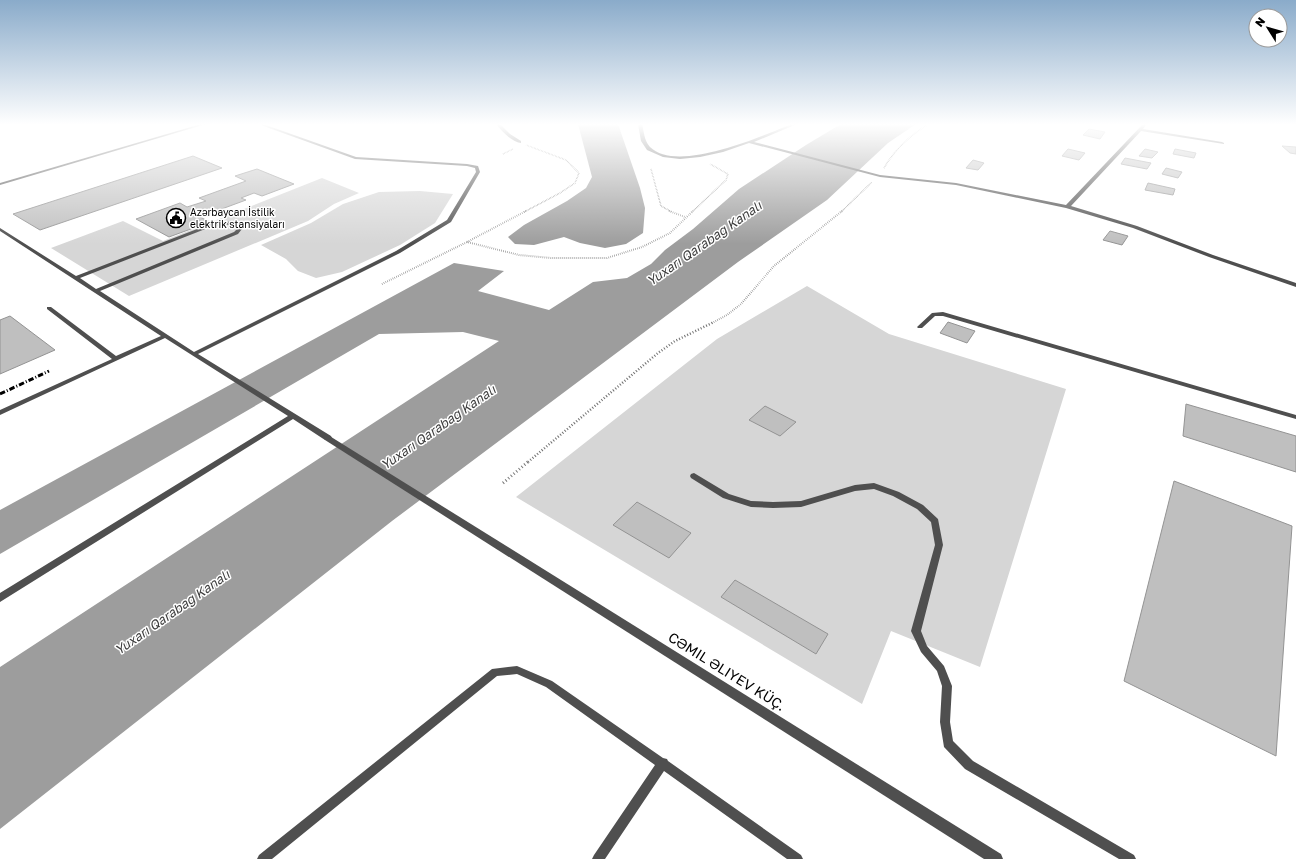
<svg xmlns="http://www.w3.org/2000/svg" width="1296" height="859" viewBox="0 0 1296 859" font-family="'Golos Text',sans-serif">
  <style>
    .green { fill: #d6d6d6 }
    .water { fill: #9d9d9d }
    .building { fill: #bfbfbf; stroke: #939393 }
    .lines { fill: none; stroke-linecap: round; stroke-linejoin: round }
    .path-far3 { stroke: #717171; stroke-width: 1.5; stroke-dasharray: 0.5 1; stroke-linecap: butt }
    .path-far2 { stroke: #717171; stroke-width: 2; stroke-dasharray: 0.5 1.5; stroke-linecap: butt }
    .path-far1 { stroke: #717171; stroke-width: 2.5; stroke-dasharray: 1 2; stroke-linecap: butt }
    .path { stroke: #717171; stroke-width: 3; stroke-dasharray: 1 2.5; stroke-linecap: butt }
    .lane { fill: #4f4f4f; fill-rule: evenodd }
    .street { fill: #4f4f4f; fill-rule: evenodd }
    .rail { stroke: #000; stroke-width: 3; stroke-dasharray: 5.5 2 1 2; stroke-linecap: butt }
    .labels { text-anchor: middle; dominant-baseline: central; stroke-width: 3; stroke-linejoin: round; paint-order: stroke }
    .far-poi-label { font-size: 10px; fill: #000; stroke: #fff; text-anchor: start }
    .water-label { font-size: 13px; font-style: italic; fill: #3e3e3e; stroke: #fff }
    .near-street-label { font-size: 14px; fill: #000; stroke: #fff }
  </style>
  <rect width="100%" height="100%" fill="#fff"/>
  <g class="green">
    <path d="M322,178L359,193L334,204L308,221L129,296L51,248L123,221L163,241Z"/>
    <path d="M420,191L453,194L435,223L400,245L342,272L316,278L298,271L286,259L261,245L311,223L343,204L379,192Z"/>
    <path d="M807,286L889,334L1066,389L980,667L891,631L862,704L516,497L717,339Z"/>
  </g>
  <g class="water">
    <path d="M578,124H618L640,188L645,208L643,233L626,244L605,248L580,243L564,237L534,245L515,244L508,237L524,225L567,201L586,188L592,177Z"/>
    <path d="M841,124H916L888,143L827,200L738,262L392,521L0,829V667L499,341L463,332L379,334L0,554V510L454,263L504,271L478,291L549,310L593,282L627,278L651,264L665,250L693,229L739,189L806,145Z"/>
  </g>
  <g class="building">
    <path d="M1089,129L1105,132L1100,139L1083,135Z"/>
    <path d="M1282,146L1296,147V154L1290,153Z"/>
    <path d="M1068,149L1085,153L1079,160L1062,156Z"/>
    <path d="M1145,149L1158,152L1152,158L1139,156Z"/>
    <path d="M1175,149L1196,153L1194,158L1173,154Z"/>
    <path d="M193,156L222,168L40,230L13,214Z"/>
    <path d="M1125,158L1151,163L1147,169L1121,164Z"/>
    <path d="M973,160L984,163L978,170L966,168Z"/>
    <path d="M1166,168L1182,172L1178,178L1162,174Z"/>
    <path d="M257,169L294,184L262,196L254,193L241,198L246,200L200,217L210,222L169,237L136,219L180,203L187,207L206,201L199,198L246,181L235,176Z"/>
    <path d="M1148,183L1175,189L1173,195L1145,190Z"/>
    <path d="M1110,231L1128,236L1122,245L1103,240Z"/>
    <path d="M10,316L55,350L0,374V320Z"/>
    <path d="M948,322L975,331L967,343L940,333Z"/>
    <path d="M1186,404L1296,436V472L1183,436Z"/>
    <path d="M765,406L796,422L780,436L749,420Z"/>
    <path d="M1174,481L1292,526L1276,756L1124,681Z"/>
    <path d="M637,502L691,533L669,558L613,525Z"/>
    <path d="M735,580L828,634L816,654L721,597Z"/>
  </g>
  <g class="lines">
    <g class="path-far3">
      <path d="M503,154L513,149"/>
      <path d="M884,168C895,149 910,136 928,124"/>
      <path d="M651,169L661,206L672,212"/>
      <path d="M524,212L560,193L575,183L579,173L566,160L526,145"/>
      <path d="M692,212L726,180L728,174L710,164"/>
      <path d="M841,212L872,182"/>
    </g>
    <g class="path-far2">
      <path d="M526,211L467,242L519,255L551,258H607L642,247L670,233L693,211"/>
      <path d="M669,211L685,217"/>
      <path d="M382,284L467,242"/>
      <path d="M712,323L727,315L741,304L774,266L842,211"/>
    </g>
    <path class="path-far1" d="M528,462L658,353L675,341L714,322"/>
    <path class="path" d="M503,483L529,461"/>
    <g class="lane">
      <path d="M201,124H206L0,185V183Z"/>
      <path d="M258,124H263L356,157L467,164L478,166L480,172L451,222L400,253L198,354L331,436L332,438L331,440H325L293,419L0,602V593L288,416L165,338L0,415V410L112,359L47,309V307H51L116,356L161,336L0,231V228L76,276L210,224L227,221L242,228V229L238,234L100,291L194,352L396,251L447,220L476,172L475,168L467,166L355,159ZM226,224L237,229L234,232L96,289L80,278L213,226Z"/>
      <path d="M943,312L1296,415V419L943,316H935L922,328H918L917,327L932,313Z"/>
      <path d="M694,473L729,494L751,501L773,502L801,501L855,485L874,483L899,492L923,505L938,519L943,545L921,631L927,646L944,666L952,686L950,722L953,741L973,761L1134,855L1136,859H1119L965,769L944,747L940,722L942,686L937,671L921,652L911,631L935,545L931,522L917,509L893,496L874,489L855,491L801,507L773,508L751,507L723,498L691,478L690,476L691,474Z"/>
      <path d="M517,666L552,681L663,758L667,759L668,761L801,855L803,859H787L664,771L605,859H592L594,855L655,765L546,687L517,674L497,676L272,859H257L259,855L492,669Z"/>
    </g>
    <g class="street">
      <path d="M496,124H500L510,134L521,141V143C511,142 502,131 496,124Z"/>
      <path d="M638,124H642C644,131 644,141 650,147C677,174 762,136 792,124H797L754,142L880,175L956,183L1066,205L1143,124H1147L1143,129L1222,142L1224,143V144L1141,131L1071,206L1137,226L1213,255L1296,283V287L1209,257L1133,228L1066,208L956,185L880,177L749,143L723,152L700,157L680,159L663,157L647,150L641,141Z"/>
      <path d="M328,435L1001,854L1003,859H984L325,440L324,438Z"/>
    </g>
    <path class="rail" d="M0,394L49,371"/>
  </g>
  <linearGradient id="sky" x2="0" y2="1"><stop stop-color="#8aabca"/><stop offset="0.51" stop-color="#fff"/><stop offset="1" stop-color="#fff" stop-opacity="0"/></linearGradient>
  <rect width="1296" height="244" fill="url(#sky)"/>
  <defs>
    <g id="civic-ring" transform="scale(1)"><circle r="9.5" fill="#fff" stroke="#000" stroke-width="1.5"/><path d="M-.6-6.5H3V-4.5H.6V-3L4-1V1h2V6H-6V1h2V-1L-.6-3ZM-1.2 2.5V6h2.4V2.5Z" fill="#000"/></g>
  </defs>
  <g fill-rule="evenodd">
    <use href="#civic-ring" x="176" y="218"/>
  </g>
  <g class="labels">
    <g class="far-poi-label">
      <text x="190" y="212">Azərbaycan İstilik<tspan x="190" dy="12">elektrik stansiyaları</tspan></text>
    </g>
    <g class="water-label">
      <text transform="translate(704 243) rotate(-35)">Yuxarı Qarabağ Kanalı</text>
      <text transform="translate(438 427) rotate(-35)">Yuxarı Qarabağ Kanalı</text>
      <text transform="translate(172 612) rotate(-35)">Yuxarı Qarabağ Kanalı</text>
    </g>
    <g class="near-street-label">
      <text transform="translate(727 671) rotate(32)">CƏMIL ƏLIYEV KÜÇ.</text>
    </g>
  </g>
  <g transform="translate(1268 28) rotate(307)"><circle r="19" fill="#ffffff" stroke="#999999"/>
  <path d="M0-3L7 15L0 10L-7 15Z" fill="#000000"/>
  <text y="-6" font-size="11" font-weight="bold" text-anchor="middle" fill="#000000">N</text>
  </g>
</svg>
